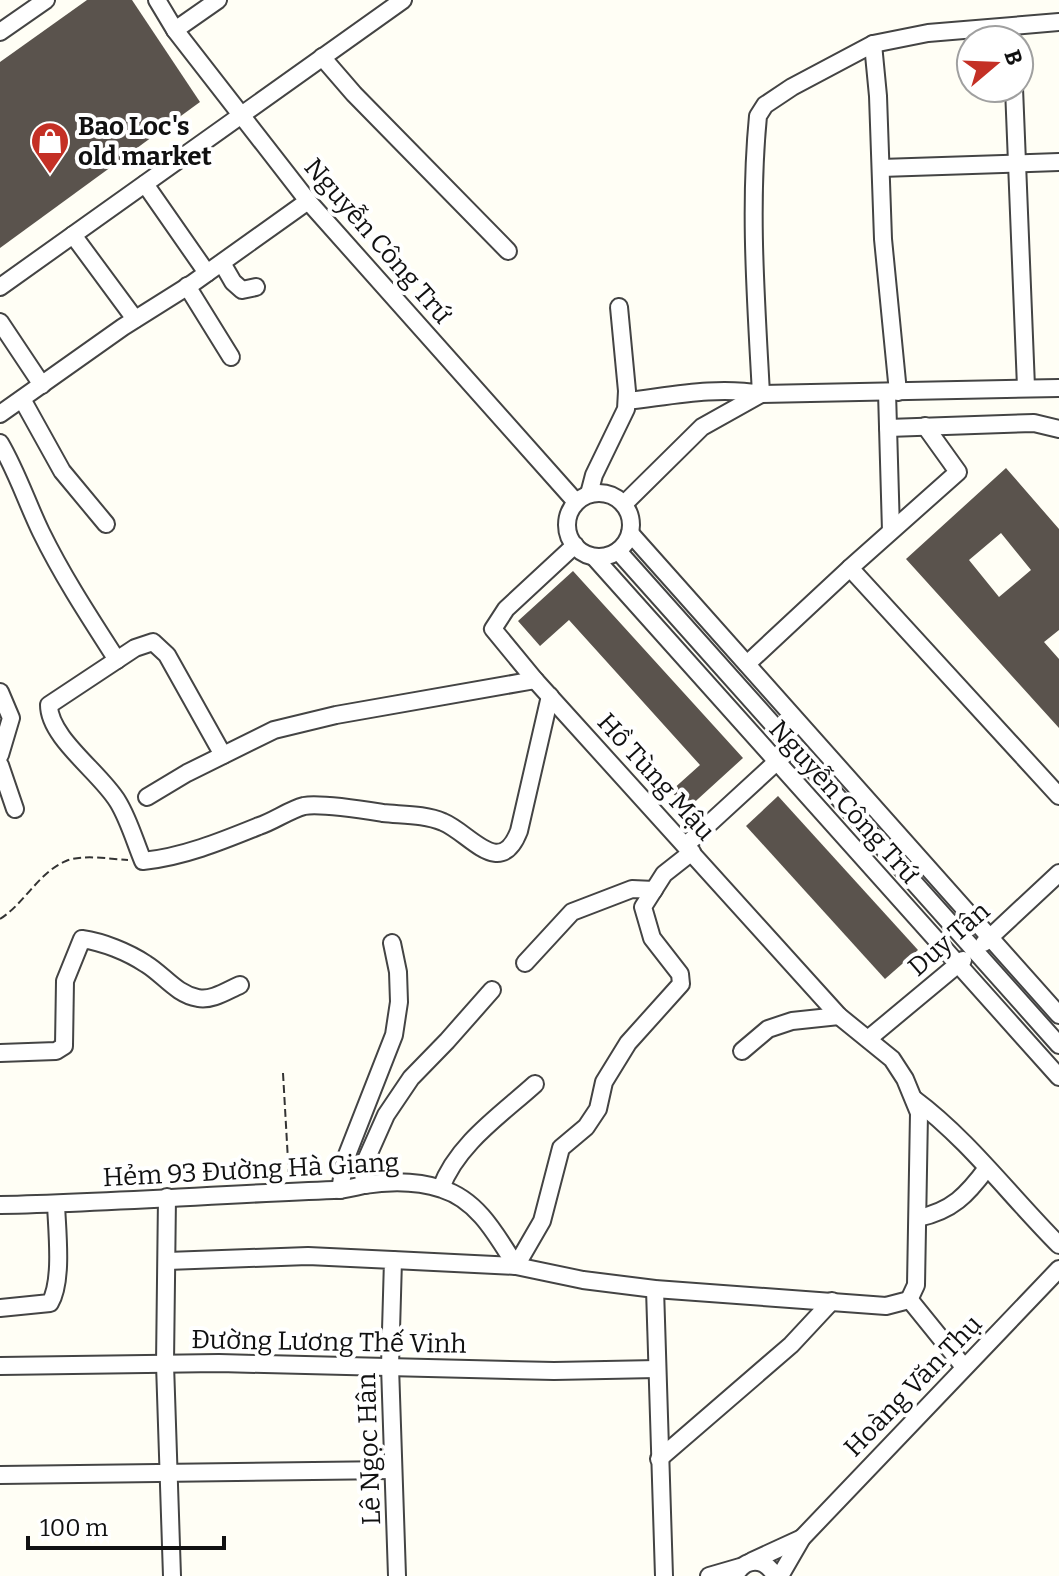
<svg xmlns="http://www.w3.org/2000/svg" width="1059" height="1576" viewBox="0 0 1059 1576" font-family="Bitter,serif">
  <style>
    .building { fill: #5a534d; fill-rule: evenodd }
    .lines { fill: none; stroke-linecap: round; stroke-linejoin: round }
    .minor-casing { stroke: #444; stroke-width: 20 }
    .path { stroke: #333; stroke-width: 2; stroke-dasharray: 8 4; stroke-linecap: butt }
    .minor { stroke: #fff; stroke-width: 16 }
    .labels { text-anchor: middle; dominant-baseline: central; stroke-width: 8; stroke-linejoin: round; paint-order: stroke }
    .poi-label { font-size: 26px; font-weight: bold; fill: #111; stroke: #fff; text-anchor: start }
    .street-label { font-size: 26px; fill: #111; stroke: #fff }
  </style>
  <rect width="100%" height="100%" fill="#fffef5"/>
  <g class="building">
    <path d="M87,0H132L200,102L0,248V62Z"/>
    <path d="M1006,468L1059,529V630L1044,642L1059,659V728L906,559ZM1001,533L1031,570L999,597L969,560Z"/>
    <path d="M573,571L743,758L687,809L671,791L700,765L569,620L540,646L518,621Z"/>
    <path d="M778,796L918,950L885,979L746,826Z"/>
  </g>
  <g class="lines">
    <g class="minor-casing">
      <g id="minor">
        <path d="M157,0L175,30L308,201L576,502"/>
        <path d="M175,30L218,0"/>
        <path d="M0,32L46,0"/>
        <path d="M873,44L878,96L883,239L898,392"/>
        <path d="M322,57L354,94L508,251"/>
        <path d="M1014,88L1026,387"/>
        <path d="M881,168L1059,162"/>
        <path d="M145,184L207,273"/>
        <path d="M73,235L135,319"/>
        <path d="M222,263L233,282L242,290L256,287"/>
        <path d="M187,286L231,357"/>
        <path d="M0,287L403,0"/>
        <path d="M0,322L42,385"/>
        <path d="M887,392L891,531"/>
        <path d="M22,399L62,471L106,524"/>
        <path d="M627,401C671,396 716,386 761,394C756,300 749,209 758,116L765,105L792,87L873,44L928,33L1059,22"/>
        <path d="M0,414L123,327L193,283L308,201"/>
        <path d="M925,426L958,472L850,568L1059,796"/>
        <path d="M888,428L1034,423L1059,429"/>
        <path d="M0,443C17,472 27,503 41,532C63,577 90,618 117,660"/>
        <circle cx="599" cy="525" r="32"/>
        <path d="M589,494L594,475L626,409L627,391L619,307"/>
        <path d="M624,504L702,427L761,394L1059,388"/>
        <path d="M630,533L1059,1015"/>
        <path d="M618,551L1059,1045"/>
        <path d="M594,557L1059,1077"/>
        <path d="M747,664L850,568"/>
        <path d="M0,692L11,718L0,755"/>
        <path d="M223,755L167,655L153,642L135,648L49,705C49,738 101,773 118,802C129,820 135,842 143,861C183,857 222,841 259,826C274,821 289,810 304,806C321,803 364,810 383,813C401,815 425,814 443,822C470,833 500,880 519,831L550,696"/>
        <path d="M0,765L15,809"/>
        <path d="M147,797L187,773L274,730L336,715L535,680"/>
        <path d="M686,845L784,755"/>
        <path d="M984,943L1059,873"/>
        <path d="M525,963L572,912L632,889L654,890"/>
        <path d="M868,1039L963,960"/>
        <path d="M742,1051L768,1029L792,1021L839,1016"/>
        <path d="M0,1053L56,1051L64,1046L65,981L82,939C103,942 128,952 146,964C164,975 176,994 198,998C212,1001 228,990 240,985"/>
        <path d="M914,1099C968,1139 1011,1197 1059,1245"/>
        <path d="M365,1185L362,1169L386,1115L411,1078L447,1041L492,990"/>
        <path d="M441,1188C457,1144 502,1114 535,1084"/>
        <path d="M340,1190L345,1160L394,1035L399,1002L398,972L392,943"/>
        <path d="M167,1197L165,1364L172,1576"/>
        <path d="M0,1205C111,1203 223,1194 334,1190C344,1190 354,1187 364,1185C389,1181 418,1181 442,1189C478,1200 497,1236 516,1266L542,1221L561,1148L586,1127L598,1109L604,1082L628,1043L681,984L680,974L652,938L643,907L664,874L692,852"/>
        <path d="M918,1218C952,1211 967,1195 987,1168"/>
        <path d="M393,1260L516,1266L583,1280L655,1289L886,1306L909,1300L916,1285L919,1113L905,1079L892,1059L839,1016L535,680L493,629L506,609L575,545"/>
        <path d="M167,1261L308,1256L393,1260L390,1366L397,1576"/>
        <path d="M655,1289L664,1576"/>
        <path d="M909,1299L964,1367"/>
        <path d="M0,1308L50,1303C63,1281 57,1231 56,1204"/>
        <path d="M0,1366L219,1363L554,1371L657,1369"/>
        <path d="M659,1459L791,1345L832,1301"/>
        <path d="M0,1475L393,1470"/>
        <path d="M752,1561L802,1538"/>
        <path d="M709,1576L740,1567"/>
        <path d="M735,1576C745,1557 765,1557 775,1576"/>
        <path d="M780,1576L802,1538L1059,1269"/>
      </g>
    </g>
    <g class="path">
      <path d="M0,919C24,904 39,872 66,861C83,854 110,859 128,860"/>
      <path d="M283,1073L289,1178"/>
    </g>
    <use href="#minor" class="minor"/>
  </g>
  <defs>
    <g id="shop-pin" transform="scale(2)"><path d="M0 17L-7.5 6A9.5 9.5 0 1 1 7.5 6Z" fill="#c43025" stroke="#fff"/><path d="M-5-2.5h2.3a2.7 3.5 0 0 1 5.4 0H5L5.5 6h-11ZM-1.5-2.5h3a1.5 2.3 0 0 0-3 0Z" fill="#fff"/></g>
  </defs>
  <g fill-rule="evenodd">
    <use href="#shop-pin" x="50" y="141"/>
  </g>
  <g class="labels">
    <g class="poi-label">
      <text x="78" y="126">Bao Loc's<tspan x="78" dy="30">old market</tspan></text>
    </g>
    <g class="street-label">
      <text transform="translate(378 241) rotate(49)">Nguyễn Công Trứ</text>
      <text transform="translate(656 777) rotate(48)">Hồ Tùng Mậu</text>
      <text transform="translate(844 802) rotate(48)">Nguyễn Công Trứ</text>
      <text transform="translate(949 939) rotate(-41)">Duy Tân</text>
      <text transform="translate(251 1170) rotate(-3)">Hẻm 93 Đường Hà Giang</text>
      <text transform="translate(329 1342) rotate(1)">Đường Lương Thế Vinh</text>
      <text transform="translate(913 1386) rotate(-46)">Hoàng Văn Thụ</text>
      <text transform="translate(369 1449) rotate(-92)">Lê Ngọc Hân</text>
    </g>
  </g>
  <g transform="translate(995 64) rotate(71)"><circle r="38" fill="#ffffff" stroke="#a0a0a0" stroke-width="2"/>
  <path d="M0-6L14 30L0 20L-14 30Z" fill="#c43025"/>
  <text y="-12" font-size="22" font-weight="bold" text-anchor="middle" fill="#111111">B</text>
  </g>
  <path d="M28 1536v12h196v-12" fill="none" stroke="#111111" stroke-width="4"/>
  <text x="40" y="1536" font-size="24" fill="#111111" stroke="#ffffff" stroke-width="6" paint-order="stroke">100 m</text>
</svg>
